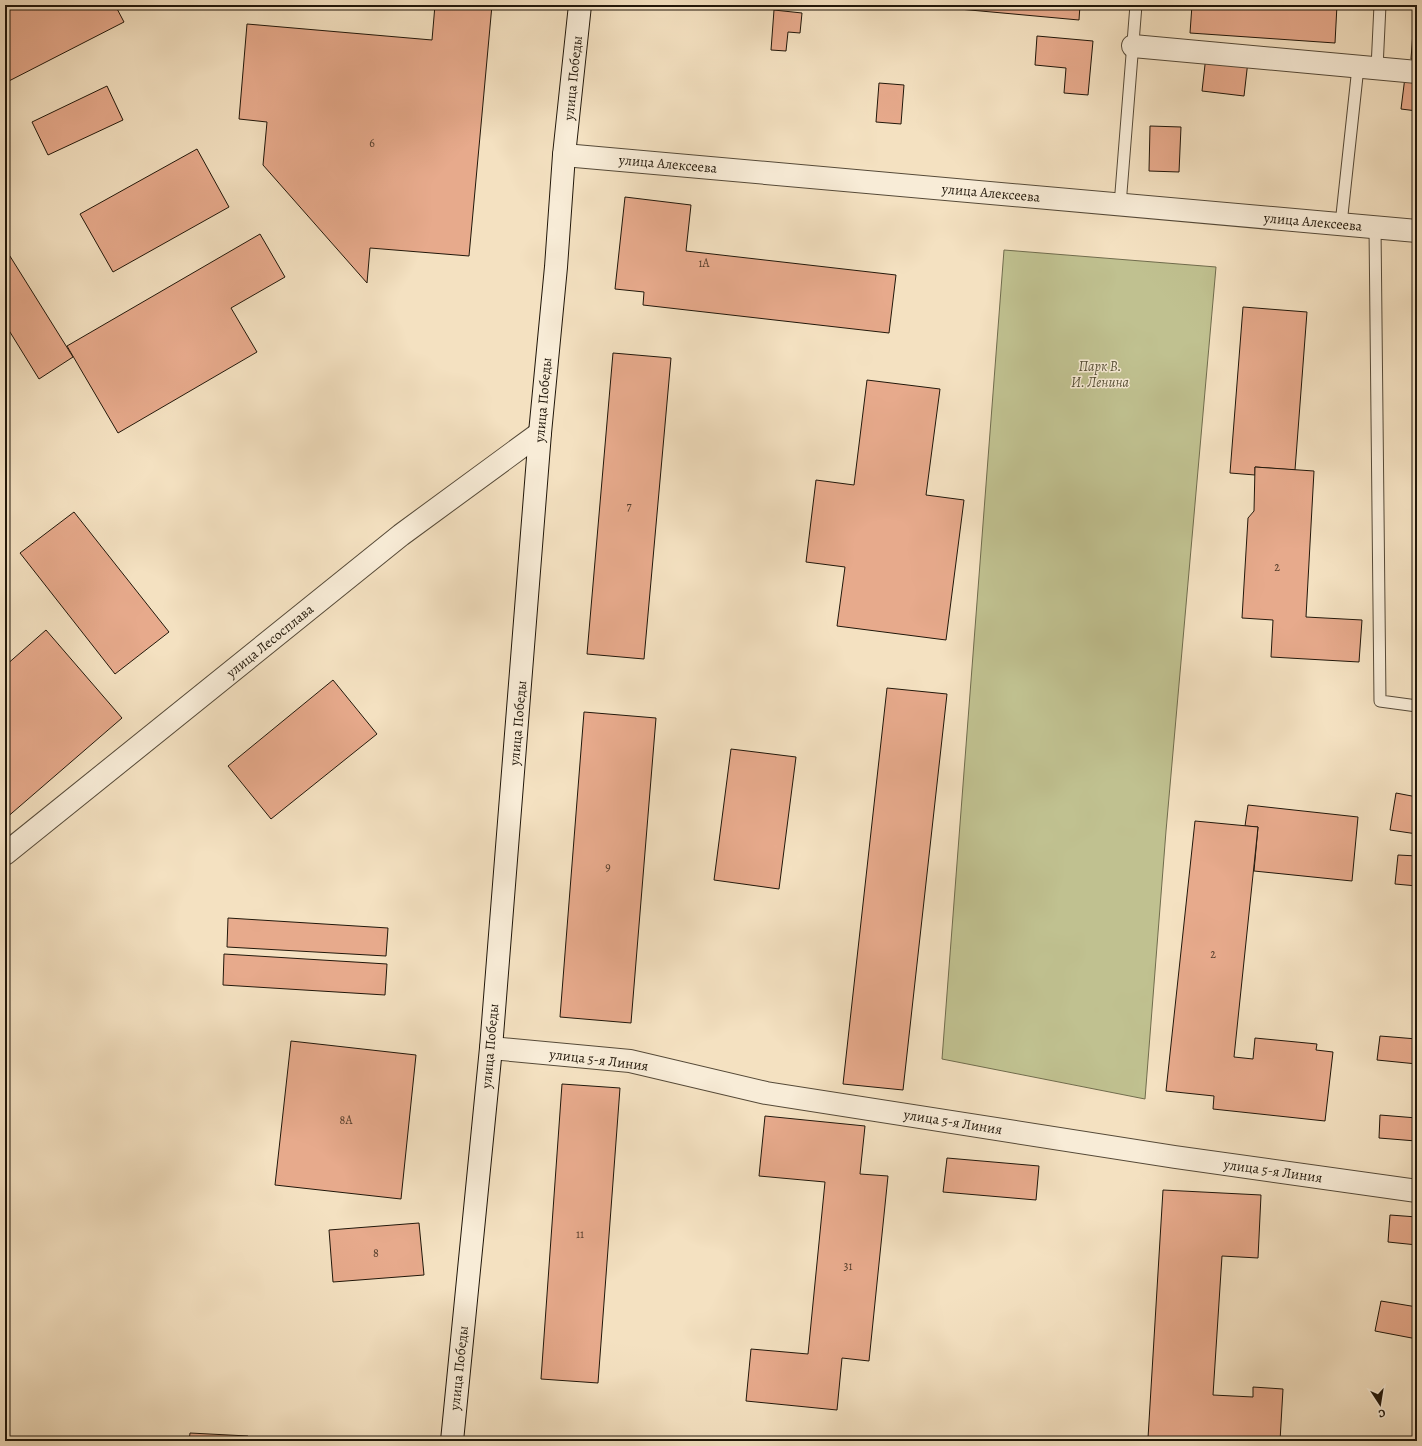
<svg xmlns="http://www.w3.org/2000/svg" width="1422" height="1446" viewBox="0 0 1422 1446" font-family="Alegreya,serif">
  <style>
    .green { fill: #c0c190; stroke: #706c4d }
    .building { fill: #e7aa8c; stroke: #21170a }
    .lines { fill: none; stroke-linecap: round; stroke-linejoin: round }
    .lane-casing { stroke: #564a38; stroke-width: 13 }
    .street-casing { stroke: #564a38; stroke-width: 24 }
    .secondary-casing { stroke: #21170a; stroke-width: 24 }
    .lane { stroke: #f8ecd7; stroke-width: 11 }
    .street { stroke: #f8ecd7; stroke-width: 22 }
    .secondary { stroke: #f8ecd7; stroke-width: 22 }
    .labels { text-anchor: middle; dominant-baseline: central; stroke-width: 3; stroke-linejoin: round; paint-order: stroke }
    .number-label { font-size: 12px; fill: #523c2a }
    .street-label { font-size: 14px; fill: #21170a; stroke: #f8ecd7 }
    .park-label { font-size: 14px; font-style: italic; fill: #595239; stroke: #f8ecd7 }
  </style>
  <rect width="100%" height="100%" fill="#f4e1c1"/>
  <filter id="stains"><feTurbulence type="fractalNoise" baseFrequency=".005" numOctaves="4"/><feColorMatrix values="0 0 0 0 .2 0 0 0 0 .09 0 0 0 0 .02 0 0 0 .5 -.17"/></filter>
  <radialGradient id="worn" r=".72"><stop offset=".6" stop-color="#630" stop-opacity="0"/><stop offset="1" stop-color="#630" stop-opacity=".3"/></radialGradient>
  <path class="green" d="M1004,250L1216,267L1166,831L1145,1099L942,1059Z"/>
  <g class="building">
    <path d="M5,5H115L124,22L5,83Z"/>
    <path d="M435,5H492L469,256L370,248L367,283L263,165L267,122L239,119L247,24L432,40Z"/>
    <path d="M937,5H1080L1079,20L937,7Z"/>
    <path d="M1192,5H1337L1335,43L1190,33Z"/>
    <path d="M1415,5H1417V60L1411,59Z"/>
    <path d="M774,10L802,13L800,33L788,32L786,51L771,50Z"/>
    <path d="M1037,36L1093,41L1088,95L1064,93L1066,68L1035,65Z"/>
    <path d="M1206,56L1248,61L1244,96L1202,91Z"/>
    <path d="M1405,77L1417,78V111L1401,109Z"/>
    <path d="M879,83L904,85L901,124L876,122Z"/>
    <path d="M107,86L123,120L48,155L32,122Z"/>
    <path d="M1150,126L1181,127L1179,172L1149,171Z"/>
    <path d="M197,149L229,207L113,272L80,214Z"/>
    <path d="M625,197L691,205L686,251L896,275L889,333L643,305L644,292L615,289Z"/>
    <path d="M260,234L285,277L231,308L257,352L118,433L67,346Z"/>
    <path d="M8,253L73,357L39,379L5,324V255Z"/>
    <path d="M1243,307L1307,312L1295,470L1255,467V475L1230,473Z"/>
    <path d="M613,353L671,358L644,659L587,654Z"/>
    <path d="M867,380L940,389L926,495L964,500L946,640L837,626L845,567L806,562L816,480L854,485Z"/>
    <path d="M1255,467L1314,471L1306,617L1362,620L1359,662L1271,657L1273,620L1242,618L1248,518L1254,511Z"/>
    <path d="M74,512L169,632L115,674L20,553Z"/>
    <path d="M46,630L122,718L5,819V666Z"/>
    <path d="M333,680L377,734L271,819L228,766Z"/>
    <path d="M887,688L947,694L903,1090L843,1084Z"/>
    <path d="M584,712L656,718L631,1023L560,1017Z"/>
    <path d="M731,749L796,757L779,889L714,880Z"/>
    <path d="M1396,793L1417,797V834L1390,830Z"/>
    <path d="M1248,805L1358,817L1352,881L1254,871L1258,827L1245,826Z"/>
    <path d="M1195,821L1258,827L1234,1057L1253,1059L1255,1038L1317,1044L1316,1050L1333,1052L1325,1121L1213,1109L1214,1096L1166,1091Z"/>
    <path d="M1398,855L1417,856V886L1395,884Z"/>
    <path d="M228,918L388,928L386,956L227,947Z"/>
    <path d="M224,954L387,964L385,995L223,985Z"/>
    <path d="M1380,1036L1417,1039V1064L1377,1060Z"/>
    <path d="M291,1041L416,1055L401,1199L275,1185Z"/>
    <path d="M562,1084L620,1088L598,1383L541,1379Z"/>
    <path d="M1380,1115L1417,1118V1163H1414L1416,1141L1379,1138Z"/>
    <path d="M765,1116L865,1126L860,1174L888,1176L869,1361L842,1358L837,1410L746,1401L751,1349L808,1354L825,1182L759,1176Z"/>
    <path d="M947,1158L1039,1166L1036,1200L943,1192Z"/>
    <path d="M1163,1190L1261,1195L1258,1258L1222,1256L1213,1395L1253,1397V1387L1283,1389L1280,1441H1193L1148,1438Z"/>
    <path d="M1390,1215L1417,1217V1245L1388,1242Z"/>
    <path d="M419,1223L424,1275L333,1282L329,1230Z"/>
    <path d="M1381,1301L1417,1307V1339L1375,1331Z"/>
    <path d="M190,1433L248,1436L247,1441H189Z"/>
  </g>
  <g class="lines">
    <g class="lane-casing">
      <g id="lane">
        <path d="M1377,68L1380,5"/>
        <path d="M1120,205L1136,5"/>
        <path d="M1341,224L1358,67"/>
        <path d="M1375,227L1380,701L1417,706"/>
      </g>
    </g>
    <g class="street-casing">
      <g id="street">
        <path d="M1133,46L1417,72"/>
        <path d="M564,155L1417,231"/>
        <path d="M5,854L401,535L540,433"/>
        <path d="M491,1048L630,1061L766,1093L1175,1157L1417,1191"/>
      </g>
    </g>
    <g class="secondary-casing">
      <path id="secondary" d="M452,1441L491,1048L540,433L556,267L564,155L580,5"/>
    </g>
    <use href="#lane" class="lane"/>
    <use href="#street" class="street"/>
    <use href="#secondary" class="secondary"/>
  </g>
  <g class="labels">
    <g class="number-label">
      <text x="372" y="143">6</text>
      <text x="704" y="263">1А</text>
      <text x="629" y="506">7</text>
      <text x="1277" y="567">2</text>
      <text x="608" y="867">9</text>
      <text x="1213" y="954">2</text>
      <text x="346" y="1120">8А</text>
      <text x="580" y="1234">11</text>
      <text x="376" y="1253">8</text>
      <text x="848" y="1266">31</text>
    </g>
    <g class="street-label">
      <text transform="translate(573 78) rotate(-84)">улица Победы</text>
      <text transform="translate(668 164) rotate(5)">улица Алексеева</text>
      <text transform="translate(991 193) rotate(5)">улица Алексеева</text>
      <text transform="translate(1313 222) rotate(5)">улица Алексеева</text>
      <text transform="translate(543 400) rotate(-85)">улица Победы</text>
      <text transform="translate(270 641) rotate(-39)">улица Лесосплава</text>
      <text transform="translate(518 723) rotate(-85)">улица Победы</text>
      <text transform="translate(490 1046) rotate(-85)">улица Победы</text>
      <text transform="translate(599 1060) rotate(7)">улица 5-я Линия</text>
      <text transform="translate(953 1122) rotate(9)">улица 5-я Линия</text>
      <text transform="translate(1273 1171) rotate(8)">улица 5-я Линия</text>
      <text transform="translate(459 1368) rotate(-84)">улица Победы</text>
    </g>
    <g class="park-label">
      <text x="1100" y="366">Парк В.<tspan x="1100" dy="16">И. Ленина</tspan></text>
    </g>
  </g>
  <rect width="1422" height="1446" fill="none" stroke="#f4e1c1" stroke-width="20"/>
  <rect x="6" y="6" width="1410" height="1434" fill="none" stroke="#21170a" stroke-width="2"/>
  <rect x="10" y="10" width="1402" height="1426" fill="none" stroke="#21170a"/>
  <g transform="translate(1380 1404) rotate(168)" stroke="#f8ecd7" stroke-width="3" paint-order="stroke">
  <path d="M0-3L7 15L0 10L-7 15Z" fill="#21170a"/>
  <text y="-6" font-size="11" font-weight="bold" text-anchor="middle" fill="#21170a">С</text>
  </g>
  <rect width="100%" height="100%" filter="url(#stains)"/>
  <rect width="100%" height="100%" fill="url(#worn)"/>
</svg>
